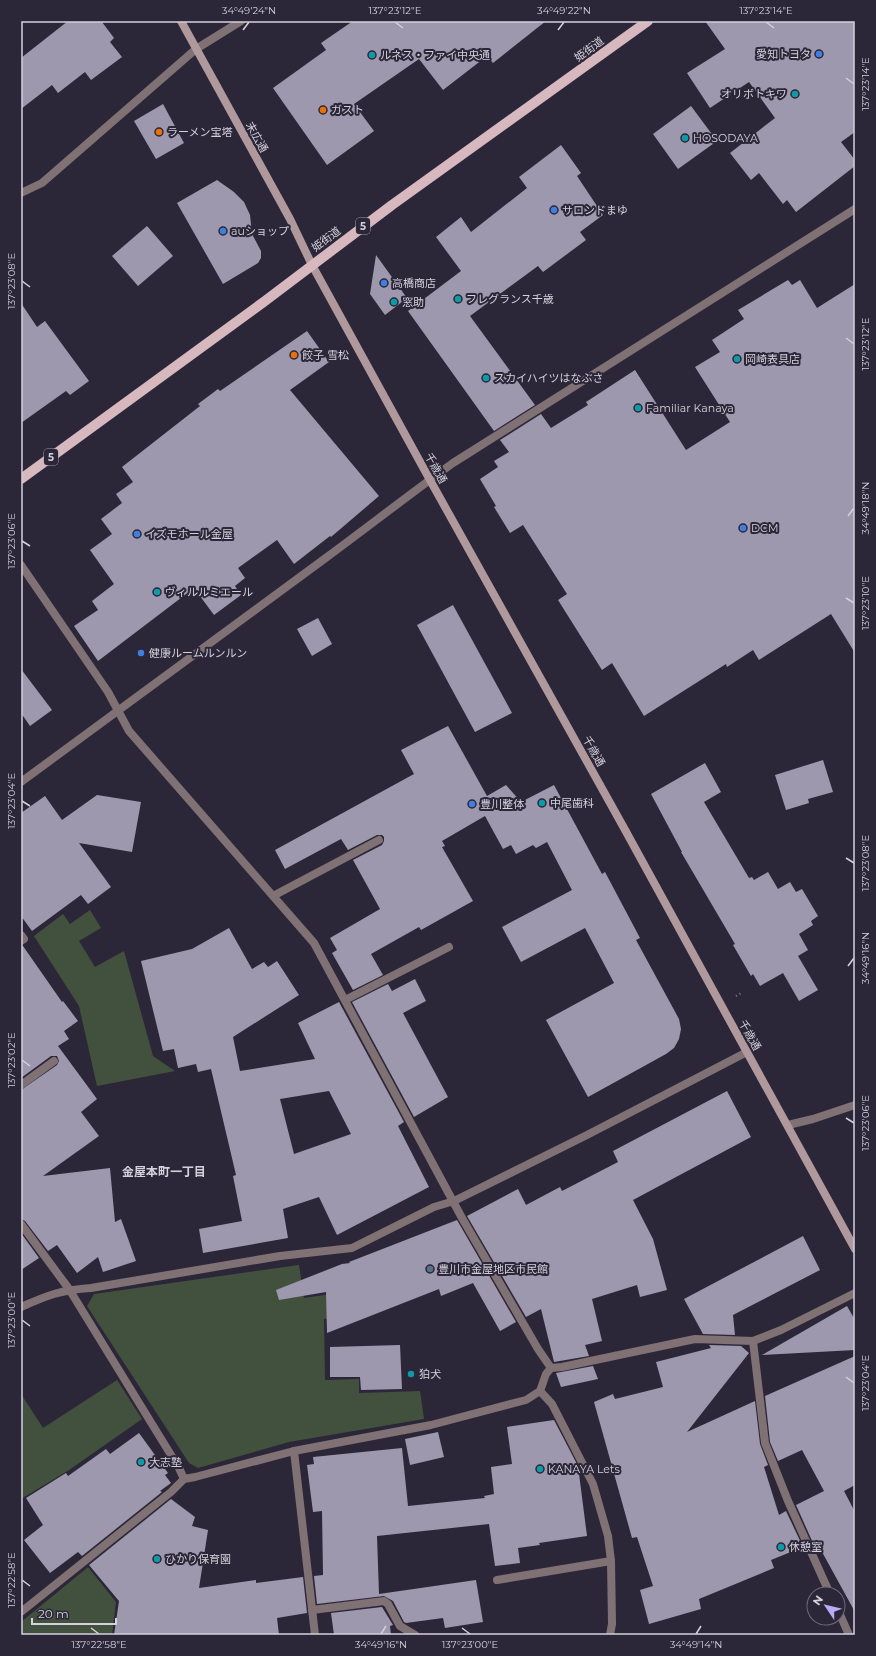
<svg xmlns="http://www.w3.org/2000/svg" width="876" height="1656" viewBox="0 0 876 1656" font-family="Montserrat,'Noto Sans JP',sans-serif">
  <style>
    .green { fill: #42513e }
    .building { fill: #9d98ad; fill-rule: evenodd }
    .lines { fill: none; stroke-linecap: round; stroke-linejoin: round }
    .path { stroke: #797583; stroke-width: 2.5; stroke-dasharray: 1 3; stroke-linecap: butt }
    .lane { stroke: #807174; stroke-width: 8 }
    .street { stroke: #807174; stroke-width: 8 }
    .secondary { stroke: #b0999d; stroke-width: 8 }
    .primary { stroke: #d6b8be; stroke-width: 10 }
    .ticks { fill: none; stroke: #d4d1dc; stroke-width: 1.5 }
    .shop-dot { fill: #3f7fe0; stroke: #2c2738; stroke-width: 1.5 }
    .culture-dot { fill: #0f9aa8; stroke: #2c2738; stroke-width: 1.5 }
    .food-dot { fill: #e8710a; stroke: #2c2738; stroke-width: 1.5 }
    .service-dot { fill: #5c6f8a; stroke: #2c2738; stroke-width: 1.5 }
    .labels { text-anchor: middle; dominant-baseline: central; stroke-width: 4; stroke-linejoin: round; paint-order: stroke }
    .shield { fill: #2c2738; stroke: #a29eab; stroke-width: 1 }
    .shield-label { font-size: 10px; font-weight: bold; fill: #d4d1dc }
    .street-label { font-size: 11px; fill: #d4d1dc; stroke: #2c2738 }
    .poi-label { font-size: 11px; fill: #d4d1dc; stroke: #2c2738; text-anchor: start }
    .neighbourhood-label { font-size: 12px; font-weight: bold; fill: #d4d1dc; stroke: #2c2738 }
    .neatline { fill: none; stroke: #d4d1dc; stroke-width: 1.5 }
    .ticks-label { font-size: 10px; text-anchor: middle; fill: #d4d1dc }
  </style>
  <rect width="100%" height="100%" fill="#2c2738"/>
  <g class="green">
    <path d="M90,910L101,928L79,941L95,967L124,951L153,1056L175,1071L97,1086L79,1006L34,936L63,914L70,924Z"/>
    <path d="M299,1265L304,1298L351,1291L354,1317L324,1319L325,1380L359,1379V1393L420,1391L424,1419L289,1442L198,1468L189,1463L87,1306L94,1294Z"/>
    <path d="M117,1380L142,1419L69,1470L21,1499V1394L43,1428Z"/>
    <path d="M88,1567L116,1602L112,1635H21V1622Z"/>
  </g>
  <g class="building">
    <path d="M68,21L102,22L114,38L110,42L122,57L91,80L85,72L58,93L52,85L21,109V58Z"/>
    <path d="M353,21H546L493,63L487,56L443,90L419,59L354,104L374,131L327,165L273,88L326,50L321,43Z"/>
    <path d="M705,21H855V132L841,142L855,160V166L796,212L787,200L783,204L759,173L751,180L730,153L775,118L749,82L710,108L687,73L725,49Z"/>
    <path d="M163,104L184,143L156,159L134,121Z"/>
    <path d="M691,106L717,141L678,169L653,134Z"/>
    <path d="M561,145L581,173L577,176L603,215L580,232L586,240L543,272L538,266L470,316L535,405L494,431L408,311L461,271L436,237L461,217L471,232L527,188L519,177Z"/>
    <path d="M217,180L234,192L244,202L250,215L252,234L261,251V258L258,263L223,284L177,203Z"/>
    <path d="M147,226L173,256L138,286L112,256Z"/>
    <path d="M376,255L407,298L385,315L370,294Z"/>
    <path d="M788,280L792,285L800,280L817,308L855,284V653L831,614L759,660L753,650L727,667L726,664L644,716L612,663L602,670L558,600L567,594L523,525L510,533L494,507L496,506L480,479L498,467L494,461L509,452L500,440L541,414L551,428L588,405L586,402L635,370L686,450L730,422L695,367L720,352L712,340L744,319L738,310Z"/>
    <path d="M21,303L37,327L45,321L89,381L70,395L66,391L21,423Z"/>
    <path d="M307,331L329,362L290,390L379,496L331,537L330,536L294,564L277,540L238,568L245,578L235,586L241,595L214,615L194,588L98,661L74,626L98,610L92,601L114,584L90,550L112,534L101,519L122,503L116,494L133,482L122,467L200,406L198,404L218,389L220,391Z"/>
    <path d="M453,605L512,713L475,732L417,625Z"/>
    <path d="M318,618L332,644L312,656L297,629Z"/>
    <path d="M21,669L52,710L30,726L21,713Z"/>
    <path d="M448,726L487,796L506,785L521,802L554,785L602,874L605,872L640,938L636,940L679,1019L681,1029L679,1039L674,1048L666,1054L588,1097L546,1020L614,983L585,928L521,962L502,927L572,890L547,842L536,848L533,845L516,854L511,845L503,849L485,816L442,841L445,846L442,847L473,901L421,930L419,927L371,954L383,975L353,990L332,953L337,950L330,938L380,909L353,860L382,845L384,841V837L382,835H377L348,850L341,839L285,869L275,850L414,774L401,750Z"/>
    <path d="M823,760L833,792L808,799L809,803L786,810L775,775Z"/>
    <path d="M705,763L721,792L704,802L749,878L752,877L754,880L768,872L778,889L790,882L796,892L802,889L818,916L811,921L813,925L799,934L808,950L798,956L818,990L799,1001L783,973L760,986L753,974L751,976L733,945L735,944L681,852H682L651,794Z"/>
    <path d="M97,795L141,802L132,852L79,843L111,887L88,904L81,895L32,931L21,916V813L45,796L62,820Z"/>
    <path d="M229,928L252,969L264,962L268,967L277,961L299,995L233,1037L240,1071L315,1059L298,1023L339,1002L404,1122L398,1126L429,1187L337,1235L319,1197L283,1209L288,1238L203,1253L199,1229L242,1221L233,1176L236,1175L211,1069L198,1072L196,1064L178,1068L174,1049L163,1051L141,961L192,949ZM329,1091L351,1134L294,1154L280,1099Z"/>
    <path d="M21,946H23L62,1002L63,1001L78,1021L64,1031L69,1039L58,1046L97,1099L81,1112L99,1136L43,1176L110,1168L115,1222L121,1219L136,1261L103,1272L98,1257L77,1273L57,1245L48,1251L25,1221L21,1219V1090L57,1065L59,1061L57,1056H51L21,1078Z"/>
    <path d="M415,979L426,1001L403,1013L448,1097L414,1117L352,1002L388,984L392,991Z"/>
    <path d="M727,1091L751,1137L633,1200L653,1239L667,1290L640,1297L637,1285L592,1299L602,1341L585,1345L589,1356L554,1362L541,1309L526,1317L467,1216L518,1189L526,1205L560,1187L562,1191L618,1162L613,1151Z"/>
    <path d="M457,1220L516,1322L500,1331L473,1283L441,1296L439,1289L327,1333L326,1292L279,1300L276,1290L342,1264L350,1263L349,1262Z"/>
    <path d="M21,1233L39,1258L21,1270Z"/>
    <path d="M803,1236L820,1270L733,1315L735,1335L703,1334L684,1299Z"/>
    <path d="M847,1306L855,1320V1350L762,1355Z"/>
    <path d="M400,1345L402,1389L361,1390L360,1377H330V1347Z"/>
    <path d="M709,1345L741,1346L749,1353L687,1432L755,1401L760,1444L768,1465L764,1467L779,1515L786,1511L803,1547L771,1560L774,1568L699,1599L701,1609L649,1624L640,1590L653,1586L637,1537L632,1538L594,1402L613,1394L615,1399L663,1387L656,1362L711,1348Z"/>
    <path d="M855,1356V1485L844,1491L855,1512V1612L816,1541L813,1543L796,1505L824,1491L802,1450L778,1461L770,1442L765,1396Z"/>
    <path d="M593,1366L598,1379L561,1387L556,1373Z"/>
    <path d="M554,1420L578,1466L587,1536L539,1543L540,1545L518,1548L520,1563L495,1566L489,1524L377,1536L379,1594L476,1580L483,1622L445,1628L443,1618L406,1623L404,1622L393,1601L384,1596L317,1604L314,1576L323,1575L322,1511L313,1512L307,1465L314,1464L313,1457L402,1448L408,1506L485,1498L484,1496L494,1494L491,1467L512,1464L507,1427Z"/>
    <path d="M438,1432L444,1457L410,1465L405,1439Z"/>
    <path d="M139,1433L168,1473L165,1475L171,1483L160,1491L162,1492L82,1556L78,1552L50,1573L24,1540L43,1525L26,1498L66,1473L68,1476L106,1449L110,1454Z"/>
    <path d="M171,1499L195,1517L192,1526L208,1530L199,1588L256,1580V1583L303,1577L307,1613L277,1618L279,1635H114L119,1601L89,1565Z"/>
    <path d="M382,1607L393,1625L390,1626L391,1635H334L331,1613Z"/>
  </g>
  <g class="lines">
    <path class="path" d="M736,996L743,992"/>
    <path class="lane" d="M312,1610L384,1601L388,1604L400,1626L415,1635"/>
    <g class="street">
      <path d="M21,193L42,183L196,49L241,21"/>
      <path d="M21,565L108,692L129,731L314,943L462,1218L538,1349L551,1368"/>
      <path d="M21,782C123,707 225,632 327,557C369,526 410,494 453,463L855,209"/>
      <path d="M273,896L379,840"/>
      <path d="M21,935L24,939L21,941"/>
      <path d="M345,1000L449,947"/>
      <path d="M21,1085L54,1061"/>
      <path d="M788,1125L813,1119L855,1105"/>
      <path d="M21,1224L69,1289L179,1468L184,1479"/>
      <path d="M21,1307C48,1295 61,1290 91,1288L280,1256L352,1248L434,1207L454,1201L587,1135L747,1052"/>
      <path d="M753,1341L765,1443L788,1501L830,1594"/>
      <path d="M540,1391L552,1404L593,1484L608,1536L611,1561L612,1624L610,1635"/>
      <path d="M294,1451L315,1635"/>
      <path d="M497,1580L611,1561"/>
      <path d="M838,1610L849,1635"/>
      <path d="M21,1612L171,1492L184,1479L195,1477L294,1451L431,1425L526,1400L540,1391L546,1374L551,1368L562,1367L695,1339L753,1341L781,1330L855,1293"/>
    </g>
    <path class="secondary" d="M181,21L290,219L312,265L430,480L624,828L855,1249"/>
    <path class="primary" d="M21,479L265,301L392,205L648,21"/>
  </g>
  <path class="ticks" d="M395,22L403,28M766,22L774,28M243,30L249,22M558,30L564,22M846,78L854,84M22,281L30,287M846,338L854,344M848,516L854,508M22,541L30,546M846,598L854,603M22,801L30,806M846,858L854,863M848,966L854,958M22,1060L30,1066M846,1118L854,1123M22,1320L30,1326M846,1377L854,1383M22,1580L30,1586M91,1628L99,1634M462,1628L470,1634M381,1634L386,1626M696,1634L701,1626"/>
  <g class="shop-dot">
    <circle cx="819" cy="54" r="4"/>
    <circle cx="554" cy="210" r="4"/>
    <circle cx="223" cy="231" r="4"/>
    <circle cx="384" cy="283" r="4"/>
    <circle cx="743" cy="528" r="4"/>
    <circle cx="137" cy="534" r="4"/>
    <circle cx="141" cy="653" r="4"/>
    <circle cx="472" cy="804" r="4"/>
  </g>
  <g class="culture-dot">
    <circle cx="372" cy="55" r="4"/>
    <circle cx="795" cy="94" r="4"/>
    <circle cx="685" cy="138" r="4"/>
    <circle cx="458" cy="299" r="4"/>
    <circle cx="394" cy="302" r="4"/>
    <circle cx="737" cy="359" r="4"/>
    <circle cx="486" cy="378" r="4"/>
    <circle cx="638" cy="408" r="4"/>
    <circle cx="157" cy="592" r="4"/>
    <circle cx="542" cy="803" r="4"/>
    <circle cx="411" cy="1374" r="4"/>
    <circle cx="141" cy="1462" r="4"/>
    <circle cx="540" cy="1469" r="4"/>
    <circle cx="781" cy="1547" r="4"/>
    <circle cx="157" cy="1559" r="4"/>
  </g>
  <g class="food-dot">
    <circle cx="323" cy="110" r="4"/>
    <circle cx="159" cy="132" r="4"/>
    <circle cx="294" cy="355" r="4"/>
  </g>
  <circle class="service-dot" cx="430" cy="1269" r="4"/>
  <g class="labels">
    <g class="shield">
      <rect x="356" y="218" width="14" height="16" rx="3"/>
      <rect x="44" y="449" width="14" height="16" rx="3"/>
    </g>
    <g class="shield-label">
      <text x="363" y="226">5</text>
      <text x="51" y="457">5</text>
    </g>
    <g class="street-label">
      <text transform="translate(589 49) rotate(-36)">姫街道</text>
      <text transform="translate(257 137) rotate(61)">末広通</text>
      <text transform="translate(326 239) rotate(-37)">姫街道</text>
      <text transform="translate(436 468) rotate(61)">千歳通</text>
      <text transform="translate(594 751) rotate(61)">千歳通</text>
      <text transform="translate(750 1035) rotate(61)">千歳通</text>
    </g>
    <g class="poi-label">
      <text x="811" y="54" text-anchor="end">愛知トヨタ</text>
      <text x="380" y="55">ルネス・ファイ中央通</text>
      <text x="787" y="94" text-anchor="end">オリボトキワ</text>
      <text x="331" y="110">ガスト</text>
      <text x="167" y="132">ラーメン宝塔</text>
      <text x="693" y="138">HOSODAYA</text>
      <text x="562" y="210">サロンドまゆ</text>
      <text x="231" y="231">auショップ</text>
      <text x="392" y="283">高橋商店</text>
      <text x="466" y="299">フレグランス千歳</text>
      <text x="402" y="302">窓助</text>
      <text x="302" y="355">餃子 雪松</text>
      <text x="745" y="359">岡崎表具店</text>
      <text x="494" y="378">スカイハイツはなぶさ</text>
      <text x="646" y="408">Familiar Kanaya</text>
      <text x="751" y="528">DCM</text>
      <text x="145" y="534">イズモホール金屋</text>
      <text x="165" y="592">ヴィルルミエール</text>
      <text x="149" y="653">健康ルームルンルン</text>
      <text x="550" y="803">中尾歯科</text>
      <text x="480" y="804">豊川整体</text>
      <text x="438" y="1269">豊川市金屋地区市民館</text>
      <text x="419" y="1374">狛犬</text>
      <text x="149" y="1462">大志塾</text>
      <text x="548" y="1469">KANAYA Lets</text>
      <text x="789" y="1547">休憩室</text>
      <text x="165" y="1559">ひかり保育園</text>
    </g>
    <g class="neighbourhood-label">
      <text x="164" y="1171">金屋本町一丁目</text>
    </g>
  </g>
  <rect width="876" height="1656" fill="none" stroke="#2c2738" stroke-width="44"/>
  <g transform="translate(826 1606) rotate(305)"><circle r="19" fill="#2c2738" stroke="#6f6b7a"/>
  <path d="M0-3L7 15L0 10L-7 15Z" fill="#b8abf7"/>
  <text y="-6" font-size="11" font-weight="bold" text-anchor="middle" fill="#d4d1dc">N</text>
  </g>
  <path d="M32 1618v6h84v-6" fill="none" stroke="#d4d1dc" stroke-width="2"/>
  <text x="38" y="1618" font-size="12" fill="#d4d1dc" stroke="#2c2738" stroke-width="3" paint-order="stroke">20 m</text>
  <rect x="22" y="22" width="832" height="1612" class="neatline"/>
  <g class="ticks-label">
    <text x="249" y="14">34°49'24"N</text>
    <text x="395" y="14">137°23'12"E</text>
    <text x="564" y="14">34°49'22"N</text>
    <text x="766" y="14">137°23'14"E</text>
    <text transform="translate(865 84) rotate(-90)" y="4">137°23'14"E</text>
    <text transform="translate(11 281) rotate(-90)" y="4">137°23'08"E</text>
    <text transform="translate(865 344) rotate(-90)" y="4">137°23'12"E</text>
    <text transform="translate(865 508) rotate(-90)" y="4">34°49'18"N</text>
    <text transform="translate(11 541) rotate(-90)" y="4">137°23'06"E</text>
    <text transform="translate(865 603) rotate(-90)" y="4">137°23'10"E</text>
    <text transform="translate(11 801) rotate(-90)" y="4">137°23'04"E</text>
    <text transform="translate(865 863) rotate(-90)" y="4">137°23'08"E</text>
    <text transform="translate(865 958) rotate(-90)" y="4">34°49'16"N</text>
    <text transform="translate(11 1060) rotate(-90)" y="4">137°23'02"E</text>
    <text transform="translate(865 1123) rotate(-90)" y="4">137°23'06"E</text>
    <text transform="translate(11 1320) rotate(-90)" y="4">137°23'00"E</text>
    <text transform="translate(865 1383) rotate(-90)" y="4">137°23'04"E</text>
    <text transform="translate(11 1580) rotate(-90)" y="4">137°22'58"E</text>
    <text x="99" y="1648">137°22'58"E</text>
    <text x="381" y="1648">34°49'16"N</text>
    <text x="470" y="1648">137°23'00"E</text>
    <text x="696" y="1648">34°49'14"N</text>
  </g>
</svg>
